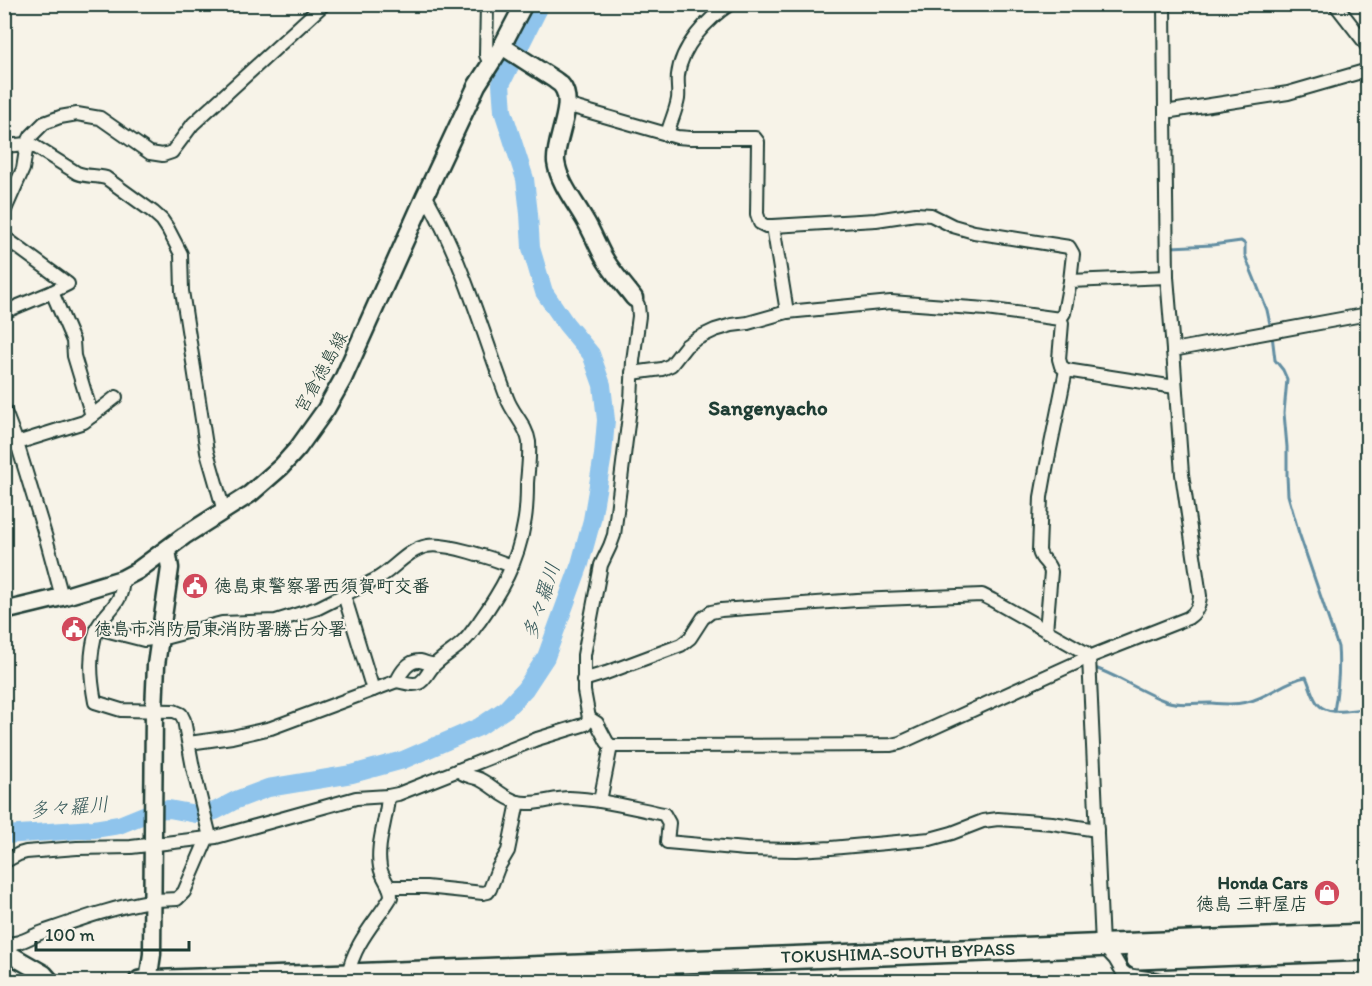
<svg xmlns="http://www.w3.org/2000/svg" width="1372" height="986" viewBox="0 0 1372 986" font-family="Itim,'Klee One',sans-serif">
  <style>
    .lines { fill: none; stroke-linecap: round; stroke-linejoin: round }
    .stream { stroke: #628ea2; stroke-width: 3 }
    .river { stroke: #8fc4ec; stroke-width: 18 }
    .street-casing { stroke: #1f3d34; stroke-width: 16 }
    .secondary-casing { stroke: #1f3d34; stroke-width: 21 }
    .highway-casing { stroke: #1f3d34; stroke-width: 26 }
    .street { stroke: #f7f3e8; stroke-width: 12 }
    .secondary { stroke: #f7f3e8; stroke-width: 16 }
    .highway { stroke: #f7f3e8; stroke-width: 21 }
    .labels { text-anchor: middle; dominant-baseline: central; stroke-width: 4.5; stroke-linejoin: round; paint-order: stroke }
    .street-label { font-size: 18px; fill: #1f3d34; stroke: #f7f3e8 }
    .poi-label { font-size: 18px; font-weight: bold; fill: #1f3d34; stroke: #f7f3e8; text-anchor: start }
    .water-label { font-size: 20px; font-style: italic; fill: #355859; stroke: #f7f3e8 }
    .quarter-label { font-size: 21px; font-weight: bold; fill: #1f3d34; stroke: #f7f3e8 }
  </style>
  <rect width="100%" height="100%" fill="#f7f3e8"/>
  <filter id="ink" filterUnits="userSpaceOnUse"><feTurbulence type="fractalNoise" baseFrequency=".0167" numOctaves="2"/><feDisplacementMap in="SourceGraphic" scale="12" xChannelSelector="R" yChannelSelector="G"/><feConvolveMatrix kernelMatrix="1 2 1 2 8 2 1 2 1" color-interpolation-filters="sRGB"/></filter>
  <g filter="url(#ink)">
    <g class="lines">
      <g class="stream">
        <path d="M1171,247L1212,245L1241,241L1245,244V255L1248,263L1267,310L1271,329"/>
        <path d="M1272,335L1275,360L1283,370L1287,379L1284,413L1287,447V476L1288,495L1299,533L1338,647C1340,670 1338,689 1334,711"/>
        <path d="M1092,667C1117,675 1139,691 1163,700C1178,706 1195,703 1210,703C1223,704 1234,705 1247,702C1268,698 1285,680 1306,677C1310,685 1312,697 1318,704C1328,716 1350,710 1364,709L1368,710"/>
      </g>
      <path class="river" d="M4,835L94,829L119,825L156,810L169,809L196,814L215,811L236,800L268,788L352,774L403,760L479,727L506,709L525,689L546,657L580,564L592,520L603,455L606,420L602,385L591,354L566,324L544,292L531,248L529,214L525,179L503,111L501,84L541,4"/>
      <g class="street-casing">
        <g id="street">
          <path d="M487,4L486,55L490,64"/>
          <path d="M1164,4L1165,112"/>
          <path d="M1335,4L1363,40L1368,48"/>
          <path d="M566,105L677,137L690,138H755L758,142L757,214L760,223L766,226H773"/>
          <path d="M667,135C670,123 676,111 678,99C679,91 677,83 678,75C681,47 707,19 730,4"/>
          <path d="M4,146L27,144L34,146L77,173C87,177 96,175 106,178L153,212L162,220L168,229L181,254L182,291L207,452L224,511"/>
          <path d="M4,212L23,169L27,144L31,136L44,123L60,117L77,114L100,118L150,153L163,155L172,152L193,124L324,4"/>
          <path d="M4,237L68,284L52,292L4,312"/>
          <path d="M1167,277L1165,112L1288,93L1368,70"/>
          <path d="M52,292L73,341L74,356L92,416"/>
          <path d="M787,312L773,226L876,220L916,214L931,215L953,226L974,232L1069,247L1073,254L1070,281"/>
          <path d="M1060,319L1064,313L1070,281L1167,277L1173,350"/>
          <path d="M632,373L662,369L671,365L686,346L696,339L715,330L732,325L748,323L787,312L891,302L986,309L1060,319L1062,323L1059,359L1061,366L1066,370"/>
          <path d="M4,409L17,443L46,538L62,597"/>
          <path d="M4,447L84,422L116,397"/>
          <path d="M122,579C124,604 107,609 97,628L144,640L168,637L222,623L276,621L318,608L344,595L373,690L271,728L232,737L189,743"/>
          <path d="M344,595C353,590 363,586 373,581C392,572 406,550 427,546C445,542 494,559 512,566"/>
          <path d="M97,628C89,655 90,675 95,702L121,710L174,711L181,714L184,720L193,768L210,837"/>
          <path d="M1046,631L1051,572C1048,560 1042,563 1039,551L1041,497L1046,469L1066,370L1175,387"/>
          <path d="M583,680L606,673L681,645L690,638L703,618L711,612L721,610L857,600L982,595L992,600L1086,653L1089,657L1102,945L1115,959L1122,971L1127,975L1175,982"/>
          <path d="M397,681C404,682 412,686 419,683C425,680 427,674 431,669C439,658 456,650 465,640C471,634 474,628 479,622C501,591 518,562 524,524C527,510 527,497 527,483C528,470 530,456 529,442C527,426 512,413 507,398C482,331 463,262 428,200L425,196"/>
          <path d="M373,690L397,681C401,672 409,660 420,661C426,662 429,665 435,664"/>
          <path d="M589,718L597,723L607,742L611,746C704,746 798,746 891,745L900,743L1089,657L1188,618C1197,612 1199,606 1200,596L1182,474L1173,350L1368,314"/>
          <path d="M458,770C463,776 471,776 479,779C492,785 504,799 518,802C534,806 552,798 569,798C601,799 633,808 664,814L669,823L667,842L746,849L796,850L831,848L930,839L952,833L983,821L998,819L1052,823L1097,830"/>
          <path d="M600,801L611,746"/>
          <path d="M4,862L19,854L26,852L77,848L131,847L216,837L356,798L388,796L398,794L537,739L586,724L589,718L584,691V655L601,565L610,546L614,535L631,400L633,361L639,316L638,305L634,298"/>
          <path d="M389,887H426L483,893L488,892L490,889L498,868L508,851L518,802"/>
          <path d="M4,942C17,947 31,936 43,932C78,920 114,907 150,901C159,899 168,900 177,899L184,892L207,839"/>
          <path d="M348,975C354,943 375,923 391,897C392,886 382,879 380,867C376,843 387,820 388,796"/>
        </g>
      </g>
      <g class="secondary-casing">
        <g id="secondary">
          <path d="M502,46L555,80C557,82 560,83 562,86C576,104 554,141 556,162C559,183 575,202 585,220C593,233 598,248 606,261C614,274 625,286 634,298"/>
          <path d="M4,611L62,597L122,579L137,571L184,536L250,494L281,467L298,448L326,409L343,379L425,196L477,85L502,46L524,4"/>
          <path d="M4,951L44,974L51,982"/>
          <path d="M148,982L152,954L154,710L156,665L170,568L167,550"/>
        </g>
      </g>
      <g class="highway-casing">
        <g id="highway">
          <path d="M1137,958L1368,949"/>
          <path d="M140,982L348,975L1368,935"/>
        </g>
      </g>
      <use href="#street" class="street"/>
      <use href="#secondary" class="secondary"/>
      <use href="#highway" class="highway"/>
    </g>
  </g>
  <defs>
    <g id="civic-disc" transform="scale(1.35)"><circle r="9.5" fill="#d1495b" stroke="#f7f3e8"/><path d="M-.6-6.5H3V-4.5H.6V-3L4-1V1h2V6H-6V1h2V-1L-.6-3ZM-1.2 2.5V6h2.4V2.5Z" fill="#fff"/></g>
    <g id="shop-disc" transform="scale(1.35)"><circle r="9.5" fill="#d1495b" stroke="#f7f3e8"/><path d="M-5-2.5h2.3a2.7 3.5 0 0 1 5.4 0H5L5.5 6h-11ZM-1.5-2.5h3a1.5 2.3 0 0 0-3 0Z" fill="#fff"/></g>
  </defs>
  <g fill-rule="evenodd">
    <use href="#civic-disc" x="195" y="586"/>
    <use href="#civic-disc" x="74" y="629"/>
    <use href="#shop-disc" x="1327" y="893"/>
  </g>
  <g class="labels">
    <g class="street-label">
      <text transform="translate(321 372) rotate(-61)">宮倉徳島線</text>
      <text transform="translate(898 953) rotate(-2)">TOKUSHIMA-SOUTH BYPASS</text>
    </g>
    <g class="poi-label">
      <text x="214" y="586">徳島東警察署西須賀町交番</text>
      <text x="94" y="629">徳島市消防局東消防署勝占分署</text>
      <text x="1308" y="883" text-anchor="end">Honda Cars<tspan x="1308" dy="21">徳島 三軒屋店</tspan></text>
    </g>
    <g class="water-label">
      <text transform="translate(541 601) rotate(-72)">多々羅川</text>
      <text transform="translate(69 807) rotate(-5)">多々羅川</text>
    </g>
    <g class="quarter-label">
      <text x="768" y="407">Sangenyacho</text>
    </g>
  </g>
  <rect width="1372" height="986" fill="none" stroke="#f7f3e8" stroke-width="24"/>
  <rect x="12" y="12" width="1348" height="962" fill="none" stroke="#1f3d34" stroke-width="2" filter="url(#ink)"/>
  <path d="M36 941v9h153v-9" fill="none" stroke="#1f3d34" stroke-width="3"/>
  <text x="45" y="941" font-size="18" fill="#1f3d34" stroke="#f7f3e8" stroke-width="4.5" paint-order="stroke">100 m</text>
</svg>
